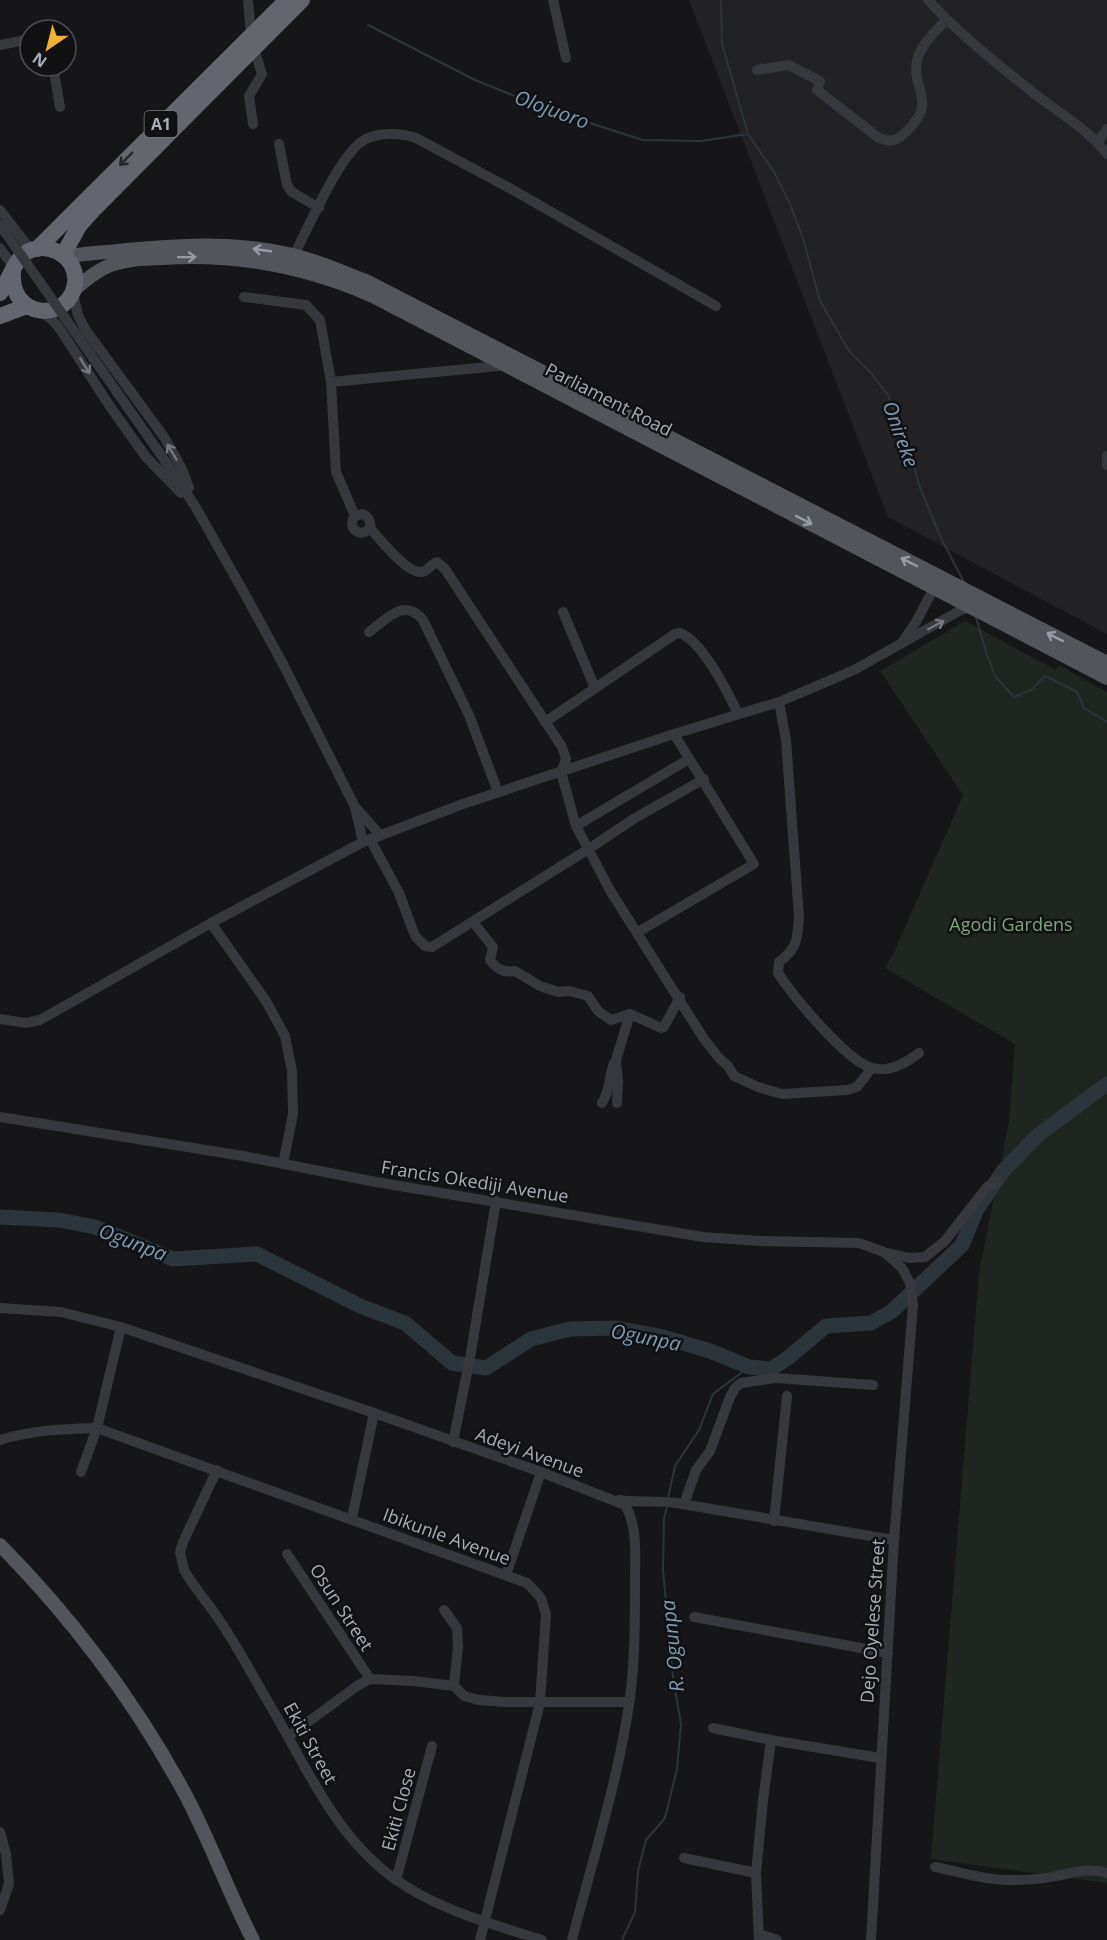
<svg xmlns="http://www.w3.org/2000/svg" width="1107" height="1940" viewBox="0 0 1107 1940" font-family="'Open Sans',sans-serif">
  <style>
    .built { fill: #222225 }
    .green { fill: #1e261f }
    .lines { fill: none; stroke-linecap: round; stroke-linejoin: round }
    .stream { stroke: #2c353c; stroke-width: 2 }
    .river { stroke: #2c353c; stroke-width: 15 }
    .minor { stroke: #37383d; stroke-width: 10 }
    .major { stroke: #53555c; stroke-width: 14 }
    .highway { stroke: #63666e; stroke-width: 16 }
    .minor-bridge { stroke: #37383d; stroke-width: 10 }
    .oneway { stroke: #26262a }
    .oneway2 { stroke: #979ba6 }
    .oneway3 { stroke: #757881 }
    .labels { text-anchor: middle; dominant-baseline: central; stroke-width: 5; stroke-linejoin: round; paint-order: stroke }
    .shield { fill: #111113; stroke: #7b7e86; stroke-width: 1.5 }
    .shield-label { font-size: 16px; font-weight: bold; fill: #a8adb8 }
    .street-label { font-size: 18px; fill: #a8adb8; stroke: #111113 }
    .park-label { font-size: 18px; fill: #7fa381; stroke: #111113 }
    .water-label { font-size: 20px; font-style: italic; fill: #7f9bb3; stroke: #111113 }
  </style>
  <rect width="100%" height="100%" fill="#161618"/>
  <path class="built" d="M689,0H1107V634L888,517Z"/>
  <path class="green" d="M965,621L1056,670L1059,665L1107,692V1883L931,1859L979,1273L1009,1122L1015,1044L885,968L895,950L963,795L880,671Z"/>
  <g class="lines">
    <g class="stream">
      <path d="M721,0L722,44L748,134L774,172L790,204L803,238L820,301L849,351L871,373L888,395L910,451L919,485L941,538L965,584"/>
      <path d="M368,25L475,80L552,111L643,140L701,141L748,134"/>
      <path d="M976,617L986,652L995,676L1014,697L1031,690L1045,676L1077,692L1084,708L1107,722"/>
      <path d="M668,1498L675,1466L699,1430L713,1394L749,1367"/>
      <path d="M622,1940L635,1912L638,1871L646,1840L665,1818L677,1769L681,1724L673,1678L663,1570L664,1518L667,1507"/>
    </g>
    <path class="river" d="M0,1217L59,1220L95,1227L173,1259L257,1254L360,1306L405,1323L452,1363L486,1368L531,1339L570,1329L614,1328L663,1337L710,1351L749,1367L771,1369L788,1358L826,1326L871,1323L891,1312L962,1245L977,1209L1004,1170L1038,1135L1107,1084"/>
    <g class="minor">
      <path d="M248,0L251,35L254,37"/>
      <path d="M553,0L566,58"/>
      <path d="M928,0C960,35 999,65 1036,95C1060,113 1088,130 1107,154"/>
      <path d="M0,45L30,39"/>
      <path d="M53,66L60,107"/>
      <path d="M757,70L788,65L820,81L817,90L879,138C885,140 890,142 897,139C906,134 921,117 922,107C924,91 913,79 917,61C921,44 934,33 946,20"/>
      <path d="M253,124L249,96L262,74L254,49"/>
      <path d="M1098,142L1107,129"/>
      <path d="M279,144L287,185L292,192L319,208"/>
      <path d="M0,210L31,250"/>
      <path d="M0,248L14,268"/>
      <path d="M294,255C308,229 341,150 366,139C381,132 401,133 416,138L513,190L716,306"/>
      <path d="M73,293L78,315L85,329L164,437L182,469L189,488"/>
      <path d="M244,297L306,305L320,320L331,382L336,472L355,516C346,528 360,539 370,528"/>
      <path d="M38,311L49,317L58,326L109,405L146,457L181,493"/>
      <path d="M331,382L509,365"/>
      <path d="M161,455L195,506L247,598L284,666L355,807L363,842"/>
      <path d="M1107,456V465"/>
      <path d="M355,516L363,514C369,517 371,521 370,528C379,538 406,573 421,572C427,572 431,564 437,562L445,569L562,747L566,759L561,772L576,826L611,892L704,1039L719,1058L728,1066L734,1076L758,1087L782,1094L847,1090L857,1087L872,1068"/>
      <path d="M563,612L595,688"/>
      <path d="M369,632C387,619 404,597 423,620L469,715L498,792"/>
      <path d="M903,641L916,622L937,582"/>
      <path d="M779,702L786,740L799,917C797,939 798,948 779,962L778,973C793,996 846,1061 872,1068C889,1073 906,1063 919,1053"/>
      <path d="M545,722L675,634L680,633C702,641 728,692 738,714"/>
      <path d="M357,809L380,835"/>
      <path d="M576,826L689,759"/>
      <path d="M370,839L399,893L415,936L425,946L432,947L587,850L635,818L704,779"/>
      <path d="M473,922L493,947L490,960C497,969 503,973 515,971L540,986L558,992L570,991L588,996L598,1011L611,1020L630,1014L661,1028L664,1027L680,997"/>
      <path d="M211,923L266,1001L285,1036L292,1071L293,1114L283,1164"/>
      <path d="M638,932L754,864L674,734"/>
      <path d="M0,1019L26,1023L40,1020L211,923L363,842L463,804L674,734L779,702L854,670L961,610L968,608V605"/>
      <path d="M602,1103C610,1092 609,1076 614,1063"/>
      <path d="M617,1103L618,1082L616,1060L630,1014"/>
      <path d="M0,1117L243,1156L376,1182L703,1237L760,1241L859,1243L884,1252L902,1268L910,1283L913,1305L894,1540L871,1940"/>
      <path d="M888,1253L909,1258L925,1257L945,1241L987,1187L997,1181"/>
      <path d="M0,1308L61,1312L121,1327L374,1413L541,1472L625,1505C638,1526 635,1557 635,1581C635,1622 635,1664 629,1705C617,1784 592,1862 572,1940"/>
      <path d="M0,1440C32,1430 64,1429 97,1428L527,1583L541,1598L546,1614L540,1703L480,1940"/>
      <path d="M453,1442L470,1358L496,1201"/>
      <path d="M217,1470L183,1542L180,1552L184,1570C194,1587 207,1602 218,1618C236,1644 251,1673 267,1700C305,1763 333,1835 395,1879C438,1910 492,1924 542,1940"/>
      <path d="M81,1472L97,1428L121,1327"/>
      <path d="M619,1500C638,1503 657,1500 676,1503L894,1540"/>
      <path d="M684,1504L696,1470L710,1451L730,1397L735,1388L741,1383L775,1378L873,1385"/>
      <path d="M352,1518L374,1413"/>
      <path d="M774,1521L787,1396"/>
      <path d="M287,1554L370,1679"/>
      <path d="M506,1575L541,1472"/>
      <path d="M444,1610L457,1628L458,1646L454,1686"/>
      <path d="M694,1617L888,1653"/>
      <path d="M713,1728L771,1740L880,1758"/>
      <path d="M289,1736L357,1686L370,1679L414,1681L454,1686L464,1696L479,1700L505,1702H629"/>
      <path d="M0,1832L6,1854L9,1884L0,1910"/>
      <path d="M684,1858L756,1873"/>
      <path d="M935,1867C961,1872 988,1881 1014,1880C1028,1880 1043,1879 1056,1876C1074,1873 1089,1867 1107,1873"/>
      <path d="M396,1880L432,1746"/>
      <path d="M760,1934L777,1940"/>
      <path d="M759,1940L756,1873L763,1800L771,1740"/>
    </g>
    <g class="major">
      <path d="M65,256C141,249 217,237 293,255C318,261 342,272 366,281L1107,663"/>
      <path d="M74,290C84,281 95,272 108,266C124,259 144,259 162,258C236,253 305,266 373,296L1107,678"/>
      <path d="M0,1545C72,1618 135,1702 184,1792C210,1840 228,1892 253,1940"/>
    </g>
    <g class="highway">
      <path d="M37,249L287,0"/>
      <path d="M63,255L79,226L94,209L302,0"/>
      <path d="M0,293C8,282 12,267 21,257C41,236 79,255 75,283C70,323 10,320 13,273"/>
      <path d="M0,316L27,306"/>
    </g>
    <path class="minor-bridge" d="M0,225L161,455"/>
  </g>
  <defs><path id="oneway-shaft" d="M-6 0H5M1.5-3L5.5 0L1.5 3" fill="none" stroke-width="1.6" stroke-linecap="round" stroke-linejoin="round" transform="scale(1.5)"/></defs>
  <use class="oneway" href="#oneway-shaft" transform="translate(126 159) rotate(135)"/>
  <g class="oneway2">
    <use href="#oneway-shaft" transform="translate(262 250) rotate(-172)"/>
    <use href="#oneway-shaft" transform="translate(187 257) rotate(-1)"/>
    <use href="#oneway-shaft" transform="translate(804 520) rotate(27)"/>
    <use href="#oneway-shaft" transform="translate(909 562) rotate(-153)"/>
    <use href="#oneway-shaft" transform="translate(1055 637) rotate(-153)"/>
  </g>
  <g class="oneway3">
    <use href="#oneway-shaft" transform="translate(85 366) rotate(58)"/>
    <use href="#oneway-shaft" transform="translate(172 452) rotate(-121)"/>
    <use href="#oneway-shaft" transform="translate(936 625) rotate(-28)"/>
  </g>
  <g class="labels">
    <rect class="shield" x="144.5" y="111" width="33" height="26" rx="4.5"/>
    <g class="shield-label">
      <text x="161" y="124">A1</text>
    </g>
    <g class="street-label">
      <text transform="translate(609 399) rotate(27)">Parliament Road</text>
      <text transform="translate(475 1181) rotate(9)">Francis Okediji Avenue</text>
      <text transform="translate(530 1452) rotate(20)">Adeyi Avenue</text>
      <text transform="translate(447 1536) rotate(20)">Ibikunle Avenue</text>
      <text transform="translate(342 1607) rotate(57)">Osun Street</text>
      <text transform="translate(872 1621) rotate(-86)">Dejo Oyelese Street</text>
      <text transform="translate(311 1743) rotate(61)">Ekiti Street</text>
      <text transform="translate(398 1809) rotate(-75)">Ekiti Close</text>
    </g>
    <g class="park-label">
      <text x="1011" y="924">Agodi Gardens</text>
    </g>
    <g class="water-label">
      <text transform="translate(552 109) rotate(20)">Olojuoro</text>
      <text transform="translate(901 434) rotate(70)">Onireke</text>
      <text transform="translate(133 1242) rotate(21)">Ogunpa</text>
      <text transform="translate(646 1337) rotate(11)">Ogunpa</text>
      <text transform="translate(672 1646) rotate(-96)">R. Ogunpa</text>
    </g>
  </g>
  <g transform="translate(48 48) rotate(215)"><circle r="28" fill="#111113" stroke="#4d4f55" stroke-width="1.5"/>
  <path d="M0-4.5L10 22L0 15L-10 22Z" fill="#f2b134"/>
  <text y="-9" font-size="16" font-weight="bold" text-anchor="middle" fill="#a8adb8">N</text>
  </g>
</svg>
